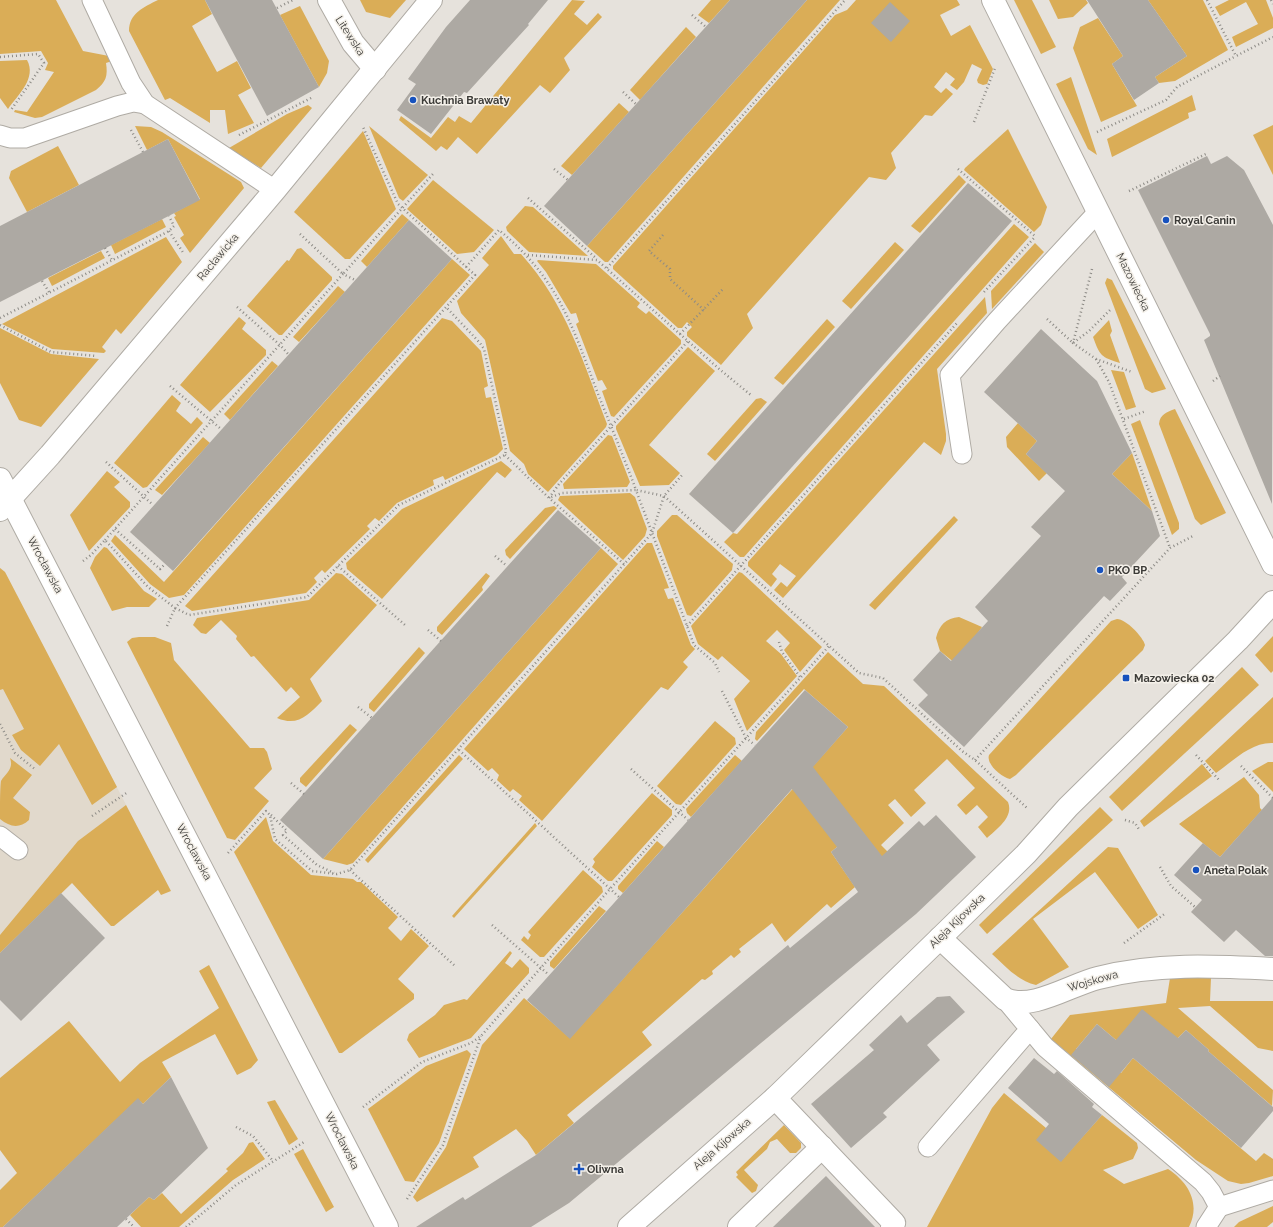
<svg xmlns="http://www.w3.org/2000/svg" width="1273" height="1227" viewBox="0 0 1273 1227" font-family="Raleway,sans-serif">
  <style>
    .built { fill: #e1d9cc }
    .green { fill: #daad57 }
    .building { fill: #ada9a3 }
    .lines { fill: none; stroke-linecap: round; stroke-linejoin: round }
    .service-casing { stroke: #afaba4; stroke-width: 21 }
    .minor-casing { stroke: #afaba4; stroke-width: 24 }
    .tertiary-casing { stroke: #afaba4; stroke-width: 24 }
    .path { stroke: #8d8b86; stroke-width: 2.5; stroke-dasharray: 1 3; stroke-linecap: butt }
    .service { stroke: #fff; stroke-width: 19 }
    .minor { stroke: #fff; stroke-width: 22 }
    .tertiary { stroke: #fff; stroke-width: 22 }
    .poi-dot { fill: #1752be; stroke: #f4f0e9; stroke-width: 1.5 }
    .labels { text-anchor: middle; dominant-baseline: central; stroke-width: 3; stroke-linejoin: round; paint-order: stroke }
    .street-label { font-size: 11px; fill: #3c3b38; stroke: #f4f0e9 }
    .poi-label { font-size: 11px; font-weight: bold; fill: #3c3b38; stroke: #f4f0e9; text-anchor: start }
  </style>
  <rect width="100%" height="100%" fill="#e6e2dc"/>
  <path class="built" d="M0,568L5,572L136,824L61,893L0,953Z"/>
  <g class="green">
    <path d="M0,0H56L83,51L109,56L112,61L106,63C108,76 106,82 96,90L42,117L35,118L14,112L15,110L27,112L54,72L45,70L48,63L41,51L0,54Z"/>
    <path d="M158,0H205L212,14L192,26L217,72L237,61L251,88L238,95L254,123L228,134L225,110H210V123L170,98L165,100L129,31C129,13 144,7 158,0Z"/>
    <path d="M360,0H406L390,18L366,12Z"/>
    <path d="M572,0L585,1L574,14L587,25L598,13L602,17L564,58L570,70L550,93L540,85L477,154L458,137L447,150L441,146L436,151L399,120L401,116L431,138L448,117L455,122L459,116L471,123Z"/>
    <path d="M711,0H730L709,23L698,15Z"/>
    <path d="M807,0H840L608,262H605L587,246Z"/>
    <path d="M856,0H957L960,5L940,15L951,36L970,25L993,69L987,84L983,85L978,83L977,80L982,69L972,64L964,82L957,90L950,85L955,79L946,72L934,87L941,93L946,88L953,94L932,116L925,115L891,153L896,168L886,180L869,177L747,314L753,328L721,365L687,336V332L692,327L687,322L682,328H678L613,269V266L835,15L847,10Z"/>
    <path d="M1014,0H1032L1056,47L1041,54Z"/>
    <path d="M1049,0H1086L1088,3L1073,17L1058,19Z"/>
    <path d="M1148,0H1203L1228,50L1175,81L1159,83L1155,77L1187,56Z"/>
    <path d="M1229,0H1266L1273,18V28L1236,47L1232,37L1258,24L1246,2L1220,16L1215,7Z"/>
    <path d="M300,6L329,61L327,73L319,87L280,15Z"/>
    <path d="M1098,18L1123,56L1112,64L1137,106L1101,122L1073,48L1080,27Z"/>
    <path d="M686,27L696,37L640,100L630,90Z"/>
    <path d="M27,60C37,78 18,95 8,109L0,98V61Z"/>
    <path d="M1071,77L1097,155L1088,149L1056,84Z"/>
    <path d="M1192,95L1196,110L1188,113L1189,118L1112,157L1107,139Z"/>
    <path d="M619,103L629,112L572,175L561,166Z"/>
    <path d="M308,105L312,108L261,168L229,148L287,114Z"/>
    <path d="M1273,125V175L1253,135Z"/>
    <path d="M135,126L151,127L162,132L241,182L244,188L190,253L180,238L184,235L174,217L176,216L174,213L200,199L168,139L147,150Z"/>
    <path d="M369,126L428,175L403,201L399,198Z"/>
    <path d="M1008,129L1047,207L1041,225L1034,232L964,170L965,168Z"/>
    <path d="M363,131L396,209L350,259H345L294,212Z"/>
    <path d="M58,146L79,185L27,212L9,178L11,171Z"/>
    <path d="M959,175L966,182L920,233L911,226Z"/>
    <path d="M433,180L494,230L474,252L457,254L407,209Z"/>
    <path d="M525,206L533,207L588,256L529,252L507,231L506,227Z"/>
    <path d="M402,214L409,220L367,267L361,261Z"/>
    <path d="M162,219L166,227L115,254L111,245Z"/>
    <path d="M1014,224L1029,237L744,557H740L724,542L733,533L737,534Z"/>
    <path d="M501,236L514,254H521C566,304 583,361 607,424L606,427L548,492L528,474L524,464L510,451L485,340L461,313L457,301L489,265L482,258Z"/>
    <path d="M166,237L182,262L121,334L116,329L102,347L106,351L104,353L52,349L2,324Z"/>
    <path d="M895,242L904,250L851,309L842,301Z"/>
    <path d="M1035,243L1044,252L992,309L991,291Z"/>
    <path d="M301,248L332,277V280L282,335H279L247,306L287,260L289,261L297,249Z"/>
    <path d="M101,251L105,258L52,286L48,278Z"/>
    <path d="M452,259L470,275L184,595L169,598L150,584L111,541L115,535L164,582Z"/>
    <path d="M538,260L596,264L640,303L637,307L646,314L649,311L681,340V344L614,417L611,416L602,391L607,389L602,380L598,381L576,324L579,322L576,313L571,314L546,272L537,261Z"/>
    <path d="M1107,278L1112,280L1166,389L1152,393L1145,389L1105,283Z"/>
    <path d="M338,286L345,292L299,342L293,337Z"/>
    <path d="M985,297L987,313L937,369L946,434V441L941,455L924,442L783,598L774,590L781,582L787,587L796,576L780,564L772,574L777,579L771,587L748,566V562Z"/>
    <path d="M239,317L246,323L242,329L266,350V355L210,412L180,385Z"/>
    <path d="M442,318L452,321L481,351L488,386L484,388L486,398L491,397L503,449L497,455L445,480L443,476L433,480L434,485L397,503L379,521L375,518L367,526L370,529L325,573L322,570L314,578L317,582L306,593L192,611L185,606Z"/>
    <path d="M827,319L835,327L783,385L774,378Z"/>
    <path d="M1109,320L1112,331L1110,335L1120,363C1101,357 1100,356 1093,337Z"/>
    <path d="M0,328L51,354L99,359L41,427L19,420L0,383Z"/>
    <path d="M688,347L715,371L649,445L680,473L669,485L640,486L616,429V426Z"/>
    <path d="M272,361L278,366L230,420L224,414Z"/>
    <path d="M1111,370L1124,372L1136,407L1126,410Z"/>
    <path d="M172,395L181,403L176,411L191,424L197,417L203,423L147,487L143,488L114,463Z"/>
    <path d="M761,398L767,402L715,461L707,454L756,399Z"/>
    <path d="M1175,409L1226,513L1201,525L1195,519L1159,424C1160,414 1167,412 1175,409Z"/>
    <path d="M1140,420L1179,523V529L1172,535L1131,424Z"/>
    <path d="M1018,423L1037,441L1026,454L1047,473L1039,481L1007,447L1006,437Z"/>
    <path d="M608,435L612,436L630,482L627,487L564,489L563,484Z"/>
    <path d="M203,437L210,443L162,495L155,490Z"/>
    <path d="M1132,453L1152,511L1112,474Z"/>
    <path d="M501,461L512,470L505,478L497,472L382,599L347,569L346,563L402,509Z"/>
    <path d="M107,471L120,482L114,487L130,502V507L89,551L70,515Z"/>
    <path d="M630,493L635,497L647,529L645,536L623,560L558,500L560,496Z"/>
    <path d="M554,506L557,508L510,559L506,555L505,550L545,508Z"/>
    <path d="M672,515H677L733,564L732,570L691,616L687,615L657,536V531Z"/>
    <path d="M954,516L958,520L875,610L869,605Z"/>
    <path d="M647,543H652L669,588L664,589L668,599L673,598L691,645L695,649L683,662L688,667L668,690L661,687L542,821L519,800L522,796L513,789L510,792L497,780L499,775L492,768L488,771L464,749Z"/>
    <path d="M104,547L107,548L144,591L157,599L149,607H127L112,611L90,568L95,557Z"/>
    <path d="M601,548L618,564L353,863L347,865L323,859Z"/>
    <path d="M0,568L5,572L117,787L92,805L59,744L40,766L21,750L12,735L24,729L3,689L0,690Z"/>
    <path d="M739,572L742,573L822,647L800,672L784,650L790,643L777,630L766,641L781,654L797,676L747,731L734,699L750,681L722,656L718,660L698,644L691,626Z"/>
    <path d="M336,573L342,574L377,605L310,679L322,701C308,715 298,727 277,718L300,697L291,687L286,692L254,656L251,657L236,639L237,636L221,620L206,634L201,633L193,625L197,618L309,600Z"/>
    <path d="M486,573L490,576L482,587L483,590L442,635L437,631V627Z"/>
    <path d="M959,617L982,627L956,664L940,651L936,638C939,625 946,618 959,617Z"/>
    <path d="M1117,619C1126,619 1143,637 1145,645L1143,650L1016,775L1010,779C1001,777 986,764 989,755L1111,621Z"/>
    <path d="M1273,636V671L1271,673L1255,655Z"/>
    <path d="M139,637H155L171,643L174,660L250,748H264L267,752L272,769L254,788L269,801L235,840L227,838L127,642L132,638Z"/>
    <path d="M419,647L425,653L374,712L369,708V704Z"/>
    <path d="M828,652L863,684L884,686L1008,802C1014,817 997,829 987,838L978,827L988,817L977,805L966,815L957,805L975,788L947,759L914,790L926,803L911,817L895,799L888,805L904,823L881,845L892,856L885,863L837,847L831,852L855,887L831,908L827,904L785,942L772,923L739,949L741,952L734,958L731,955L712,971L713,974L705,980L702,979L642,1032L652,1045L567,1115L574,1123L536,1155L527,1141L516,1129L473,1157L479,1167L417,1202L413,1197L446,1147L482,1045L524,998L570,1038L848,727L804,689L757,741L755,739L756,732Z"/>
    <path d="M1242,667L1259,685L1122,811L1109,797Z"/>
    <path d="M1273,697V743C1251,742 1233,761 1216,773L1205,761Z"/>
    <path d="M715,721L735,738L736,744L681,805L676,804L657,786Z"/>
    <path d="M350,724L357,730L306,787L300,782V778Z"/>
    <path d="M459,755L463,759L368,863L365,860Z"/>
    <path d="M735,755L742,761L691,817L687,813L686,809Z"/>
    <path d="M10,758L32,775L13,798L30,812L29,820C19,829 10,827 0,819C0,811 0,787 1,781C6,773 14,769 10,758Z"/>
    <path d="M1268,762H1273V792L1252,771Z"/>
    <path d="M1202,764L1212,776L1144,827L1140,821Z"/>
    <path d="M1244,777L1259,795L1260,808L1262,810L1220,857L1179,824Z"/>
    <path d="M652,793L672,810V815L612,881H608L592,867L595,862L593,859Z"/>
    <path d="M126,805L171,891L161,895L158,890L114,926H111L72,883L0,953V935L78,841Z"/>
    <path d="M1100,807L1113,820L987,934L979,925Z"/>
    <path d="M266,817L273,841L311,875L353,879L357,882H361L398,917L388,928L401,941L411,929L429,946L398,979L414,994V999L342,1053H339L234,852Z"/>
    <path d="M535,823L537,826L454,918L452,916Z"/>
    <path d="M657,841L664,847L623,893L618,889V886Z"/>
    <path d="M1108,847L1118,848L1158,915L1138,929L1095,872L1033,919L1069,967L1036,985C1018,981 1005,966 992,954Z"/>
    <path d="M583,870L602,887L603,892L544,957H540L521,940L524,936L528,940L531,935L528,932Z"/>
    <path d="M599,906L606,911L554,969L550,966V962Z"/>
    <path d="M510,951L512,953L505,963L512,968L520,959L529,968V973L471,1038L419,1058L407,1040L409,1034L435,1015L444,1005L464,999L467,1000Z"/>
    <path d="M209,965L258,1060L251,1068L237,1075L215,1034L162,1062L171,1077L143,1104L138,1099L3,1227H0V1190L17,1173L0,1150V1078L69,1021L120,1082L140,1063L219,1008L199,971Z"/>
    <path d="M1170,978H1211L1210,1001H1273V1051L1258,1048L1210,1006L1178,1008L1273,1090L1272,1106L1208,1051L1209,1050L1186,1030L1178,1038L1116,1040L1097,1024L1076,1049L1096,1066L1121,1073L1133,1058L1256,1161L1264,1153L1273,1159V1176L1249,1183L1241,1184L1228,1181L1196,1160L1051,1039L1070,1015L1166,1003Z"/>
    <path d="M467,1050L471,1054L439,1143L414,1182L405,1181L368,1109L426,1066Z"/>
    <path d="M1004,1093L1046,1128L1061,1161L1102,1115L1137,1143L1138,1148L1133,1159L1103,1170L1124,1184L1168,1169C1188,1182 1201,1203 1189,1227H927L992,1108Z"/>
    <path d="M275,1100L298,1139L289,1145L267,1102Z"/>
    <path d="M784,1125L801,1143V1148L796,1153H790L777,1139L770,1142L767,1149L744,1170L758,1185L756,1191L752,1193L736,1177L738,1175L736,1172Z"/>
    <path d="M253,1142L265,1159L233,1180L179,1227H141L130,1215L149,1197L154,1200L162,1193L181,1214L228,1171L226,1169L243,1153L249,1143Z"/>
    <path d="M303,1149L334,1207L326,1212L294,1154Z"/>
    <path d="M1273,1206V1222L1267,1227H1234L1239,1222Z"/>
  </g>
  <g class="building">
    <path d="M205,0H272L319,87L267,116Z"/>
    <path d="M470,0H548L528,24L529,25L467,93L464,92L431,134L397,110L416,84L408,79L446,27Z"/>
    <path d="M730,0H807L587,246L544,206Z"/>
    <path d="M1087,0H1148L1187,56L1155,77L1159,83L1134,100L1112,64L1123,56Z"/>
    <path d="M890,2L910,21L891,42L871,23Z"/>
    <path d="M168,139L200,200L0,302V226Z"/>
    <path d="M1207,156L1211,164L1227,156L1244,170L1273,225L1272,504L1204,340L1210,336V334L1138,190Z"/>
    <path d="M968,183L1012,221L733,533L689,494Z"/>
    <path d="M409,220L452,259L173,571L130,532Z"/>
    <path d="M1041,329L1097,381L1132,453L1112,474L1152,511L1160,536L1122,577L1127,583L1110,601L1104,596L964,747L918,705L928,695L913,680L940,651L951,661L988,621L975,607L1041,536L1031,527L1065,491L1026,454L1037,441L984,392Z"/>
    <path d="M558,510L601,548L323,859L280,820Z"/>
    <path d="M805,690L848,727L813,767L882,856L919,821L924,826L936,815L976,857L916,914L569,1203L531,1227H416L463,1197L465,1200L536,1155L788,945L790,948L858,892L831,852L837,847L792,789L570,1039L527,1000Z"/>
    <path d="M1273,797V956H1265L1236,930L1224,942L1191,912L1202,900L1174,875L1203,843L1220,857Z"/>
    <path d="M61,893L105,938L21,1021L0,1000V953Z"/>
    <path d="M950,996L965,1012L927,1045L940,1060L883,1113L887,1117L851,1148L811,1104L874,1050L869,1045L901,1015L907,1023L937,997Z"/>
    <path d="M1142,1009L1178,1038L1186,1030L1209,1050L1208,1051L1273,1107V1111L1241,1148L1133,1058L1109,1087L1071,1055L1097,1024L1116,1040Z"/>
    <path d="M1034,1058L1054,1074L1057,1071L1094,1104L1092,1107L1102,1115L1061,1162L1036,1140L1049,1124L1008,1088Z"/>
    <path d="M171,1077L208,1148L154,1200L149,1197L117,1227H3L138,1098L143,1104Z"/>
    <path d="M826,1176L875,1227H773Z"/>
  </g>
  <g class="lines">
    <g class="service-casing">
      <g id="service">
        <path d="M92,0L131,83L145,104L275,190"/>
        <path d="M0,135L10,138H25L117,106L133,102L145,104"/>
        <path d="M962,454L950,375L997,321L1098,212"/>
        <path d="M0,836L18,850"/>
        <path d="M1005,999L1045,1047L1203,1182L1211,1192L1219,1207L1206,1227"/>
        <path d="M928,1147L1030,1029"/>
        <path d="M1219,1207L1273,1190"/>
      </g>
    </g>
    <g class="minor-casing">
      <g id="minor">
        <path d="M329,0L353,43L375,69"/>
        <path d="M993,0L1273,564"/>
        <path d="M0,510L50,455L275,190L431,0"/>
        <path d="M940,938L1005,999C1032,1011 1070,985 1098,978C1155,963 1214,966 1273,969"/>
        <path d="M775,1098L894,1223L892,1227"/>
        <path d="M739,1227L822,1147"/>
      </g>
    </g>
    <g class="tertiary-casing">
      <g id="tertiary">
        <path d="M0,479L387,1227"/>
        <path d="M629,1227L775,1098L940,938L1026,854L1068,807L1238,640L1273,602"/>
      </g>
    </g>
    <g class="path">
      <path d="M1207,0L1236,56L1273,37"/>
      <path d="M1271,0L1273,4"/>
      <path d="M277,8L293,0"/>
      <path d="M692,15L706,27"/>
      <path d="M0,57L38,54L44,63L11,110"/>
      <path d="M623,92L636,104"/>
      <path d="M974,122L995,68"/>
      <path d="M131,130L143,152"/>
      <path d="M1097,132L1166,100L1177,87L1236,56"/>
      <path d="M239,135L313,97"/>
      <path d="M554,169L568,180"/>
      <path d="M958,169L1036,237"/>
      <path d="M1129,191L1208,153"/>
      <path d="M528,198L597,259"/>
      <path d="M169,231L184,254"/>
      <path d="M300,234L343,274L433,174"/>
      <path d="M663,235L649,251L670,269V279L704,310"/>
      <path d="M105,248L112,260"/>
      <path d="M528,255L597,260L718,368L752,396"/>
      <path d="M466,267L499,230C559,280 571,323 598,394C611,426 624,458 636,490L664,496L859,673L883,678L962,751L975,760L1027,808"/>
      <path d="M607,268L845,0"/>
      <path d="M1092,269L1073,343L1096,359L1132,372"/>
      <path d="M42,281L49,292"/>
      <path d="M984,292L1035,237"/>
      <path d="M237,307L280,345L288,354"/>
      <path d="M0,318L169,231L174,226L169,216"/>
      <path d="M1047,319L1073,343L1089,331L1110,310"/>
      <path d="M0,325L51,352L97,356"/>
      <path d="M680,334L724,288"/>
      <path d="M1096,359L1109,382L1170,548"/>
      <path d="M1213,381L1220,376"/>
      <path d="M170,386L221,429"/>
      <path d="M1124,419L1146,411"/>
      <path d="M505,455L549,498L562,493L636,490L694,645L715,663L719,672"/>
      <path d="M106,462L153,505"/>
      <path d="M115,529L160,569L165,564"/>
      <path d="M105,540L343,274L355,280"/>
      <path d="M495,556L507,566"/>
      <path d="M83,561L91,555L105,540L148,587L175,608L475,275L398,204L363,127"/>
      <path d="M624,564L549,498L559,484L688,341"/>
      <path d="M338,566L405,625"/>
      <path d="M167,626L175,608L189,615L307,597L399,505L505,455L506,450L484,349L480,343L446,307"/>
      <path d="M687,626L957,323"/>
      <path d="M428,630L441,641"/>
      <path d="M779,642L782,652L800,677"/>
      <path d="M722,691L746,738L755,745"/>
      <path d="M358,707L372,718"/>
      <path d="M0,724L15,753L36,770"/>
      <path d="M459,750L619,897"/>
      <path d="M1196,755L1220,781"/>
      <path d="M975,760L1170,548L1193,536"/>
      <path d="M1241,766L1273,798"/>
      <path d="M631,769L688,820"/>
      <path d="M291,783L304,794"/>
      <path d="M271,815L287,831L283,835L317,865L334,873"/>
      <path d="M92,816L128,792"/>
      <path d="M1125,820L1135,823L1140,831"/>
      <path d="M228,853L266,811L270,815L275,839L312,871L337,874L350,870L652,533L664,496L683,474"/>
      <path d="M1160,867L1171,886L1195,907"/>
      <path d="M350,870L455,966"/>
      <path d="M492,925L549,975"/>
      <path d="M1124,943L1166,913"/>
      <path d="M363,1107L422,1062L471,1043L481,1036L610,889L829,646"/>
      <path d="M236,1127L253,1136L273,1161"/>
      <path d="M407,1199L443,1145L481,1036"/>
      <path d="M126,1219L134,1227"/>
      <path d="M186,1227L236,1185L304,1142"/>
    </g>
    <use href="#service" class="service"/>
    <use href="#minor" class="minor"/>
    <use href="#tertiary" class="tertiary"/>
  </g>
  <g class="poi-dot">
    <circle cx="413" cy="100" r="4"/>
    <circle cx="1166" cy="220" r="4"/>
    <circle cx="1100" cy="570" r="4"/>
    <rect x="1122" y="674" width="8" height="8" rx="2"/>
    <circle cx="1196" cy="870" r="4"/>
    <path d="M577 1163h4v4h4v4h-4v4h-4v-4h-4v-4h4z"/>
  </g>
  <g class="labels">
    <g class="street-label">
      <text transform="translate(350 36) rotate(57)">Litewska</text>
      <text transform="translate(218 257) rotate(-50)">Racławicka</text>
      <text transform="translate(1133 282) rotate(64)">Mazowiecka</text>
      <text transform="translate(45 565) rotate(62)">Wrocławska</text>
      <text transform="translate(194 852) rotate(62)">Wrocławska</text>
      <text transform="translate(957 921) rotate(-44)">Aleja Kijowska</text>
      <text transform="translate(1093 981) rotate(-16)">Wojskowa</text>
      <text transform="translate(342 1141) rotate(63)">Wrocławska</text>
      <text transform="translate(722 1144) rotate(-41)">Aleja Kijowska</text>
    </g>
    <g class="poi-label">
      <text x="421" y="100">Kuchnia Brawaty</text>
      <text x="1174" y="220">Royal Canin</text>
      <text x="1108" y="570">PKO BP</text>
      <text x="1134" y="678">Mazowiecka 02</text>
      <text x="1204" y="870">Aneta Polak</text>
      <text x="587" y="1169">Oliwna</text>
    </g>
  </g>
</svg>
